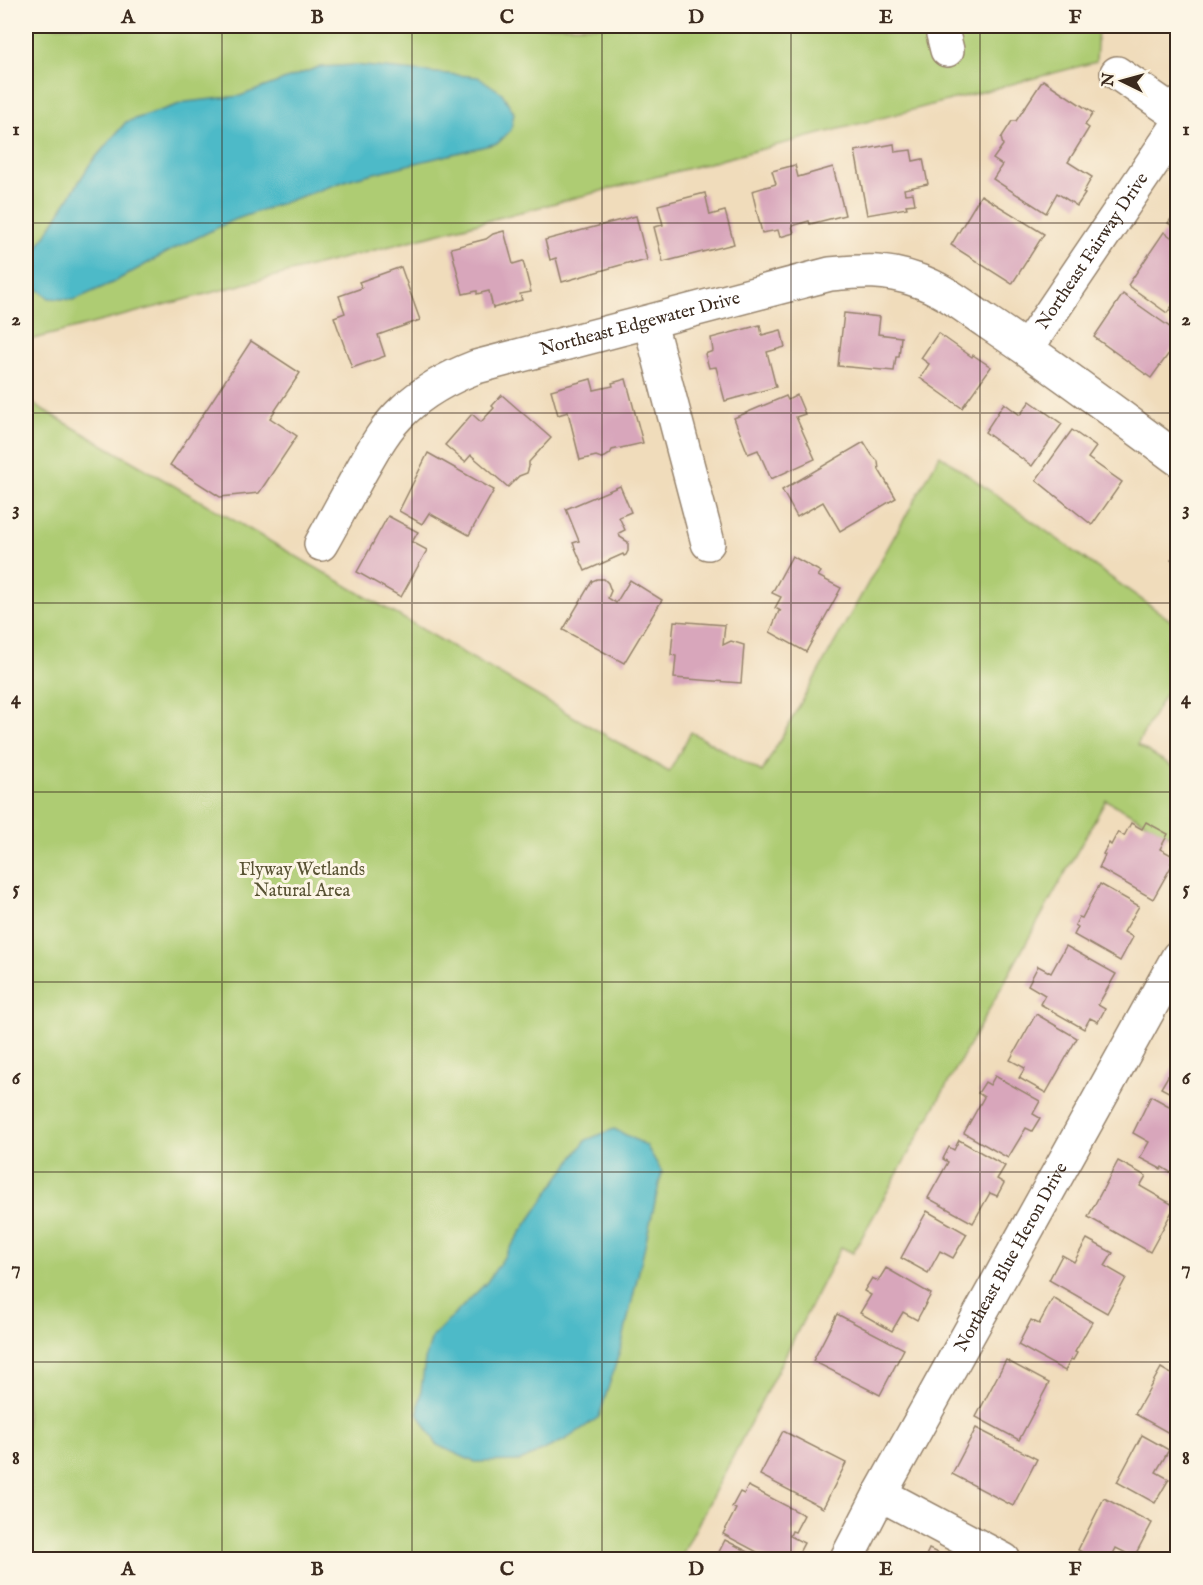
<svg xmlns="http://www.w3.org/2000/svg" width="1203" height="1585" viewBox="0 0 1203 1585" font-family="'IM FELL English',serif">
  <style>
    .green { fill: #aecc73; stroke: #747b48; stroke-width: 1.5 }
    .water { fill: #4dbac8; stroke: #447273; stroke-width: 1.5 }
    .building { fill: #d8a6bb }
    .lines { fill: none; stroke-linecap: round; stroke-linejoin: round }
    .minor-casing { stroke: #96836c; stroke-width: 36 }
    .minor { stroke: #fff; stroke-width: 33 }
    .grid { fill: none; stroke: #3b2a1e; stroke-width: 1.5; stroke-opacity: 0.55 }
    .labels { text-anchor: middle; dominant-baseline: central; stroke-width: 6; stroke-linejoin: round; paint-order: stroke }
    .street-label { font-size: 18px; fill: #3b2a1e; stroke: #fcf5e5 }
    .park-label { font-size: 18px; fill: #585233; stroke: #fcf5e5 }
    .neatline { fill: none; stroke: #3b2a1e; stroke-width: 2 }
    .grid-label { font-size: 20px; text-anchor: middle; font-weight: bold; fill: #3b2a1e }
  </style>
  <rect width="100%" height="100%" fill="#fcf5e5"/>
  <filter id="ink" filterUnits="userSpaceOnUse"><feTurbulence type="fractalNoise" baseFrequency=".0167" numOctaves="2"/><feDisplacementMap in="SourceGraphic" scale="12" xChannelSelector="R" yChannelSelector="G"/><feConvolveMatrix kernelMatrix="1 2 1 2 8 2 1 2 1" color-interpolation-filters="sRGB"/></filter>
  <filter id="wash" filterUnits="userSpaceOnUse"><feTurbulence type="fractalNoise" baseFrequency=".008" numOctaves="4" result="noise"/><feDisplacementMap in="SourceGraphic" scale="24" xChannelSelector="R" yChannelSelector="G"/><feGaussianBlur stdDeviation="1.35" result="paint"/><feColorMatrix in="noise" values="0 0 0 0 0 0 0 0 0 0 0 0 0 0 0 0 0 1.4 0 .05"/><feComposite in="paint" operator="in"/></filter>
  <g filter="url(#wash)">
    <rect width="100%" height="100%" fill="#f0dcbb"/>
    <g class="green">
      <path d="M26,26H1098L1096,62L26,341Z"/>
      <path d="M26,400L669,772L691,732L762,772L940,455L1177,625V673L1137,745L1177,769V840L1106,800L853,1253L841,1247L680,1559H586L550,1550L534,1560L26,1559Z"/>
    </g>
    <g class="water">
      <path d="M354,65L478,77L502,93L514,113L511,130L498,143L354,178L231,221L168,252L112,283L74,300L49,298L32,285L35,252L90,164L126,122L186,102L240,96L319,67Z"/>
      <path d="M614,1129L646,1145L662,1172L622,1344L599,1417L565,1440L520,1461L474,1462L437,1445L418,1413L425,1360L432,1337L487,1282L554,1184L586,1140Z"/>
    </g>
    <g id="blocks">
      <g class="building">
        <path d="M1043,80L1093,113L1085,125L1089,128L1068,162L1092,177L1083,193L1085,194L1077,206L1057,193L1046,213L993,179L1002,165L993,159L1003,145L1001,138L1012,121H1016Z"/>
        <path d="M894,144L895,152L911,150L913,161L923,159L928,184L904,189L905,194L913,193L915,204L906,205L907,208L867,215L855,151Z"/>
        <path d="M795,165L798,177L833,167L845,215L810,224L809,221L792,226L794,233L780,237L778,230L762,233L752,191L776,184L772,171Z"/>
        <path d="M705,193L710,215L725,211L734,244L663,262L654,227L663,225L658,205Z"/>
        <path d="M981,195L1044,234L1012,284L951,245Z"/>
        <path d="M1178,209V230L1168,223Z"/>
        <path d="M636,216L647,260L631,264V262L562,282L556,258L550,260L545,240Z"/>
        <path d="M504,231L513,264L523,261L531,292L520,294L522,300L493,308L489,291L477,294V291L463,294L451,248L486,239L493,234Z"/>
        <path d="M1164,232L1178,242V298L1167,313L1128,285Z"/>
        <path d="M401,267L420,320L378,335L385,356L352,368L334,317L345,313L339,296L362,288L359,282Z"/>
        <path d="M1123,294L1178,333V341L1151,378L1094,337Z"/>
        <path d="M844,313L880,317L878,334L901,337L899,357H896L894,371L838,366Z"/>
        <path d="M760,325L762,335L781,330L785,347L767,352L776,387L725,401L716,367L709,368L705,354L713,351L711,338Z"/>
        <path d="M938,333L972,357L973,355L991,367L962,408L920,378L929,364L921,358Z"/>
        <path d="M251,341L300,373L270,418L297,436L259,493L220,497L170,465Z"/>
        <path d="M591,379L594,390L613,386L612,383L626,379L643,443L612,450L610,454L605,457L601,458L596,456L580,460L568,412L558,415L551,390Z"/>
        <path d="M502,395L551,438L529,462V467L527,473L519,476L508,487L471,455L465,462L445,445L472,414L481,422L494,408L492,406Z"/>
        <path d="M797,395L805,414L796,417L815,459L771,479L758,450L748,454L734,418L786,396L788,400Z"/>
        <path d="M1030,401L1062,424L1032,466L985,432L1004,403L1020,415Z"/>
        <path d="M1072,430L1096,447L1088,458L1122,482L1092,525L1036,480Z"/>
        <path d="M864,442L872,455L878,461L879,470L896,498L840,531L823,502L797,517L782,490Z"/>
        <path d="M428,453L494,490L469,535L429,513L422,524L399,511Z"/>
        <path d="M620,486L631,512L619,517L625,530L619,533L620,537L628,542V551L626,555L624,556L623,554L585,571L573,543L579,541L566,509Z"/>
        <path d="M388,516L418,532L412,542L427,550L401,597L357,572Z"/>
        <path d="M1178,551V565L1171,560Z"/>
        <path d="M792,556L821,572L818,576L841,588L806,652L770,632L779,611H781L775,608L781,597L772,593Z"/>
        <path d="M597,579H604L608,583L611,591L608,598L616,603L630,580L662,600L624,663L563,630L592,581Z"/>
        <path d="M674,621L725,625L723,645L731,641L744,645L741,683L674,678L676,656L671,655Z"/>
        <path d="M1146,822L1168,834L1160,849L1175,857L1171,863L1172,865L1153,899L1099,868L1105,855L1103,854L1109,843L1111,845L1118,832L1124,836L1131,823L1142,829Z"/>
        <path d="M1100,884L1139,906L1124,932L1133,937L1120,961L1074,935L1078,927L1075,925L1079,917L1082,918Z"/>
        <path d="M1066,946L1116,974L1098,1005L1105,1009L1098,1022L1090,1018L1084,1029L1040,1004L1045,995L1028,985L1038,966L1051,973Z"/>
        <path d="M1036,1014L1077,1038L1046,1093L1019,1078L1025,1068L1010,1060Z"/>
        <path d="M1178,1059V1097L1161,1088Z"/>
        <path d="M995,1076L1040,1101L1033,1114L1040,1118L1032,1131L1026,1128L1008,1158L964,1133L984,1097L978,1093L985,1082L990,1085Z"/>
        <path d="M1151,1096L1178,1111V1166L1173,1174L1162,1167L1161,1169L1140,1158L1149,1142L1133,1133Z"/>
        <path d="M959,1140L1005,1166L997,1179L1004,1183L997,1196L990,1193L973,1223L928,1198L948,1162L943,1159L949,1147L954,1150Z"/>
        <path d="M1118,1161L1146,1176L1140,1186L1175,1206L1150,1252L1088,1217Z"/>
        <path d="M927,1211L967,1234L953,1258L940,1251L928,1273L901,1258Z"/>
        <path d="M1087,1239L1113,1253L1105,1266L1126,1278L1107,1313L1049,1280L1062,1255L1074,1262Z"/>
        <path d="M886,1268L931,1294L917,1320L903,1312L892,1331L860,1313L871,1295L864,1291L872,1278L878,1281Z"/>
        <path d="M1053,1298L1092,1322L1075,1352L1077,1353L1073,1360L1071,1359L1065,1371L1018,1345L1031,1320L1039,1324Z"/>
        <path d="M837,1314L904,1349L880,1395L813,1361Z"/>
        <path d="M1006,1360L1049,1383L1019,1440L976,1417Z"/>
        <path d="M1161,1368L1178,1378V1438L1135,1414Z"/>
        <path d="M976,1428L1037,1459L1013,1506L952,1474Z"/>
        <path d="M783,1431L846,1463L823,1508L760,1475Z"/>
        <path d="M1142,1435L1169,1450L1156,1472L1169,1479L1155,1503L1117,1482Z"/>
        <path d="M748,1486L804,1515L795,1532L792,1531L790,1536L804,1543L795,1560H772L723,1534L736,1509L732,1507L740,1492L744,1494Z"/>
        <path d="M1104,1498L1152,1523L1134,1557L1116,1548L1110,1560H1092L1089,1558L1090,1556L1078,1550Z"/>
        <path d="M725,1540L764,1560H715Z"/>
        <path d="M929,1549L944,1556L941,1560H924Z"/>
      </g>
    </g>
  </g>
  <g filter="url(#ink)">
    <use href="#blocks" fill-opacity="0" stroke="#96836c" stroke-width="1.5"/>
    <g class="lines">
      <g class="minor-casing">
        <g id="minor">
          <path d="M941,26L947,50"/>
          <path d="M1117,73L1178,115"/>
          <path d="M650,323L708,543"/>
          <path id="s1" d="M1027,348L1178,125"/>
          <path id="s2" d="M321,544C334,521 346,498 359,475C372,452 385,427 404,410C425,390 450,377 476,367L830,274C862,271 885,269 916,280C942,288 965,307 987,322C1052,365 1114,412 1178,459"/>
          <path d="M880,1494L1004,1560"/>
          <path id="s3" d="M846,1560L880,1494L1178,957"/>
        </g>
      </g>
      <use href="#minor" class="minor"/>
    </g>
  </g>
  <path class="grid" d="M222,26V1560M412,26V1560M602,26V1560M791,26V1560M980,26V1560M26,223H1178M26,413H1178M26,603H1178M26,792H1178M26,982H1178M26,1172H1178M26,1362H1178"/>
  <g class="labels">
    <g class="street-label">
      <text stroke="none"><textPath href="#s1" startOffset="117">Northeast Fairway Drive</textPath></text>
      <text stroke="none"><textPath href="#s2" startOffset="412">Northeast Edgewater Drive</textPath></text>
      <text stroke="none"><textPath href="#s3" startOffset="345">Northeast Blue Heron Drive</textPath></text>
    </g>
    <g class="park-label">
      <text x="302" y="870">Flyway Wetlands<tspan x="302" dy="21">Natural Area</tspan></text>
    </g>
  </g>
  <rect width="1203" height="1585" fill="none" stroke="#fcf5e5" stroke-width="66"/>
  <g transform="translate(1122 81) rotate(275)" stroke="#fcf5e5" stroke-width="4.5" paint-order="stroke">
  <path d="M0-4.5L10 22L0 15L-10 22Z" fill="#3b2a1e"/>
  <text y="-9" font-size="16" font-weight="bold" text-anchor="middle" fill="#3b2a1e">N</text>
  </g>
  <rect x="33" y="33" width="1137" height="1519" class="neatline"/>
  <g class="grid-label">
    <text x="128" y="23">A</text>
    <text x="317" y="23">B</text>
    <text x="507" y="23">C</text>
    <text x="696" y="23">D</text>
    <text x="886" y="23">E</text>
    <text x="1075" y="23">F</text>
    <text x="16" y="135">1</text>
    <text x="1186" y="135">1</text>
    <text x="16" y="325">2</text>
    <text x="1186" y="325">2</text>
    <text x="16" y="515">3</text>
    <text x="1186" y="515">3</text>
    <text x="16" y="704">4</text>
    <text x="1186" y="704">4</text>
    <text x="16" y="894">5</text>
    <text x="1186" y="894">5</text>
    <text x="16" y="1084">6</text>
    <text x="1186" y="1084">6</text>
    <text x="16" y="1274">7</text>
    <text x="1186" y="1274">7</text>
    <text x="16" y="1464">8</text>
    <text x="1186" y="1464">8</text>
    <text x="128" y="1575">A</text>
    <text x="317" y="1575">B</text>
    <text x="507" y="1575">C</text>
    <text x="696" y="1575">D</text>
    <text x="886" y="1575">E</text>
    <text x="1075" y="1575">F</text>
  </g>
</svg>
